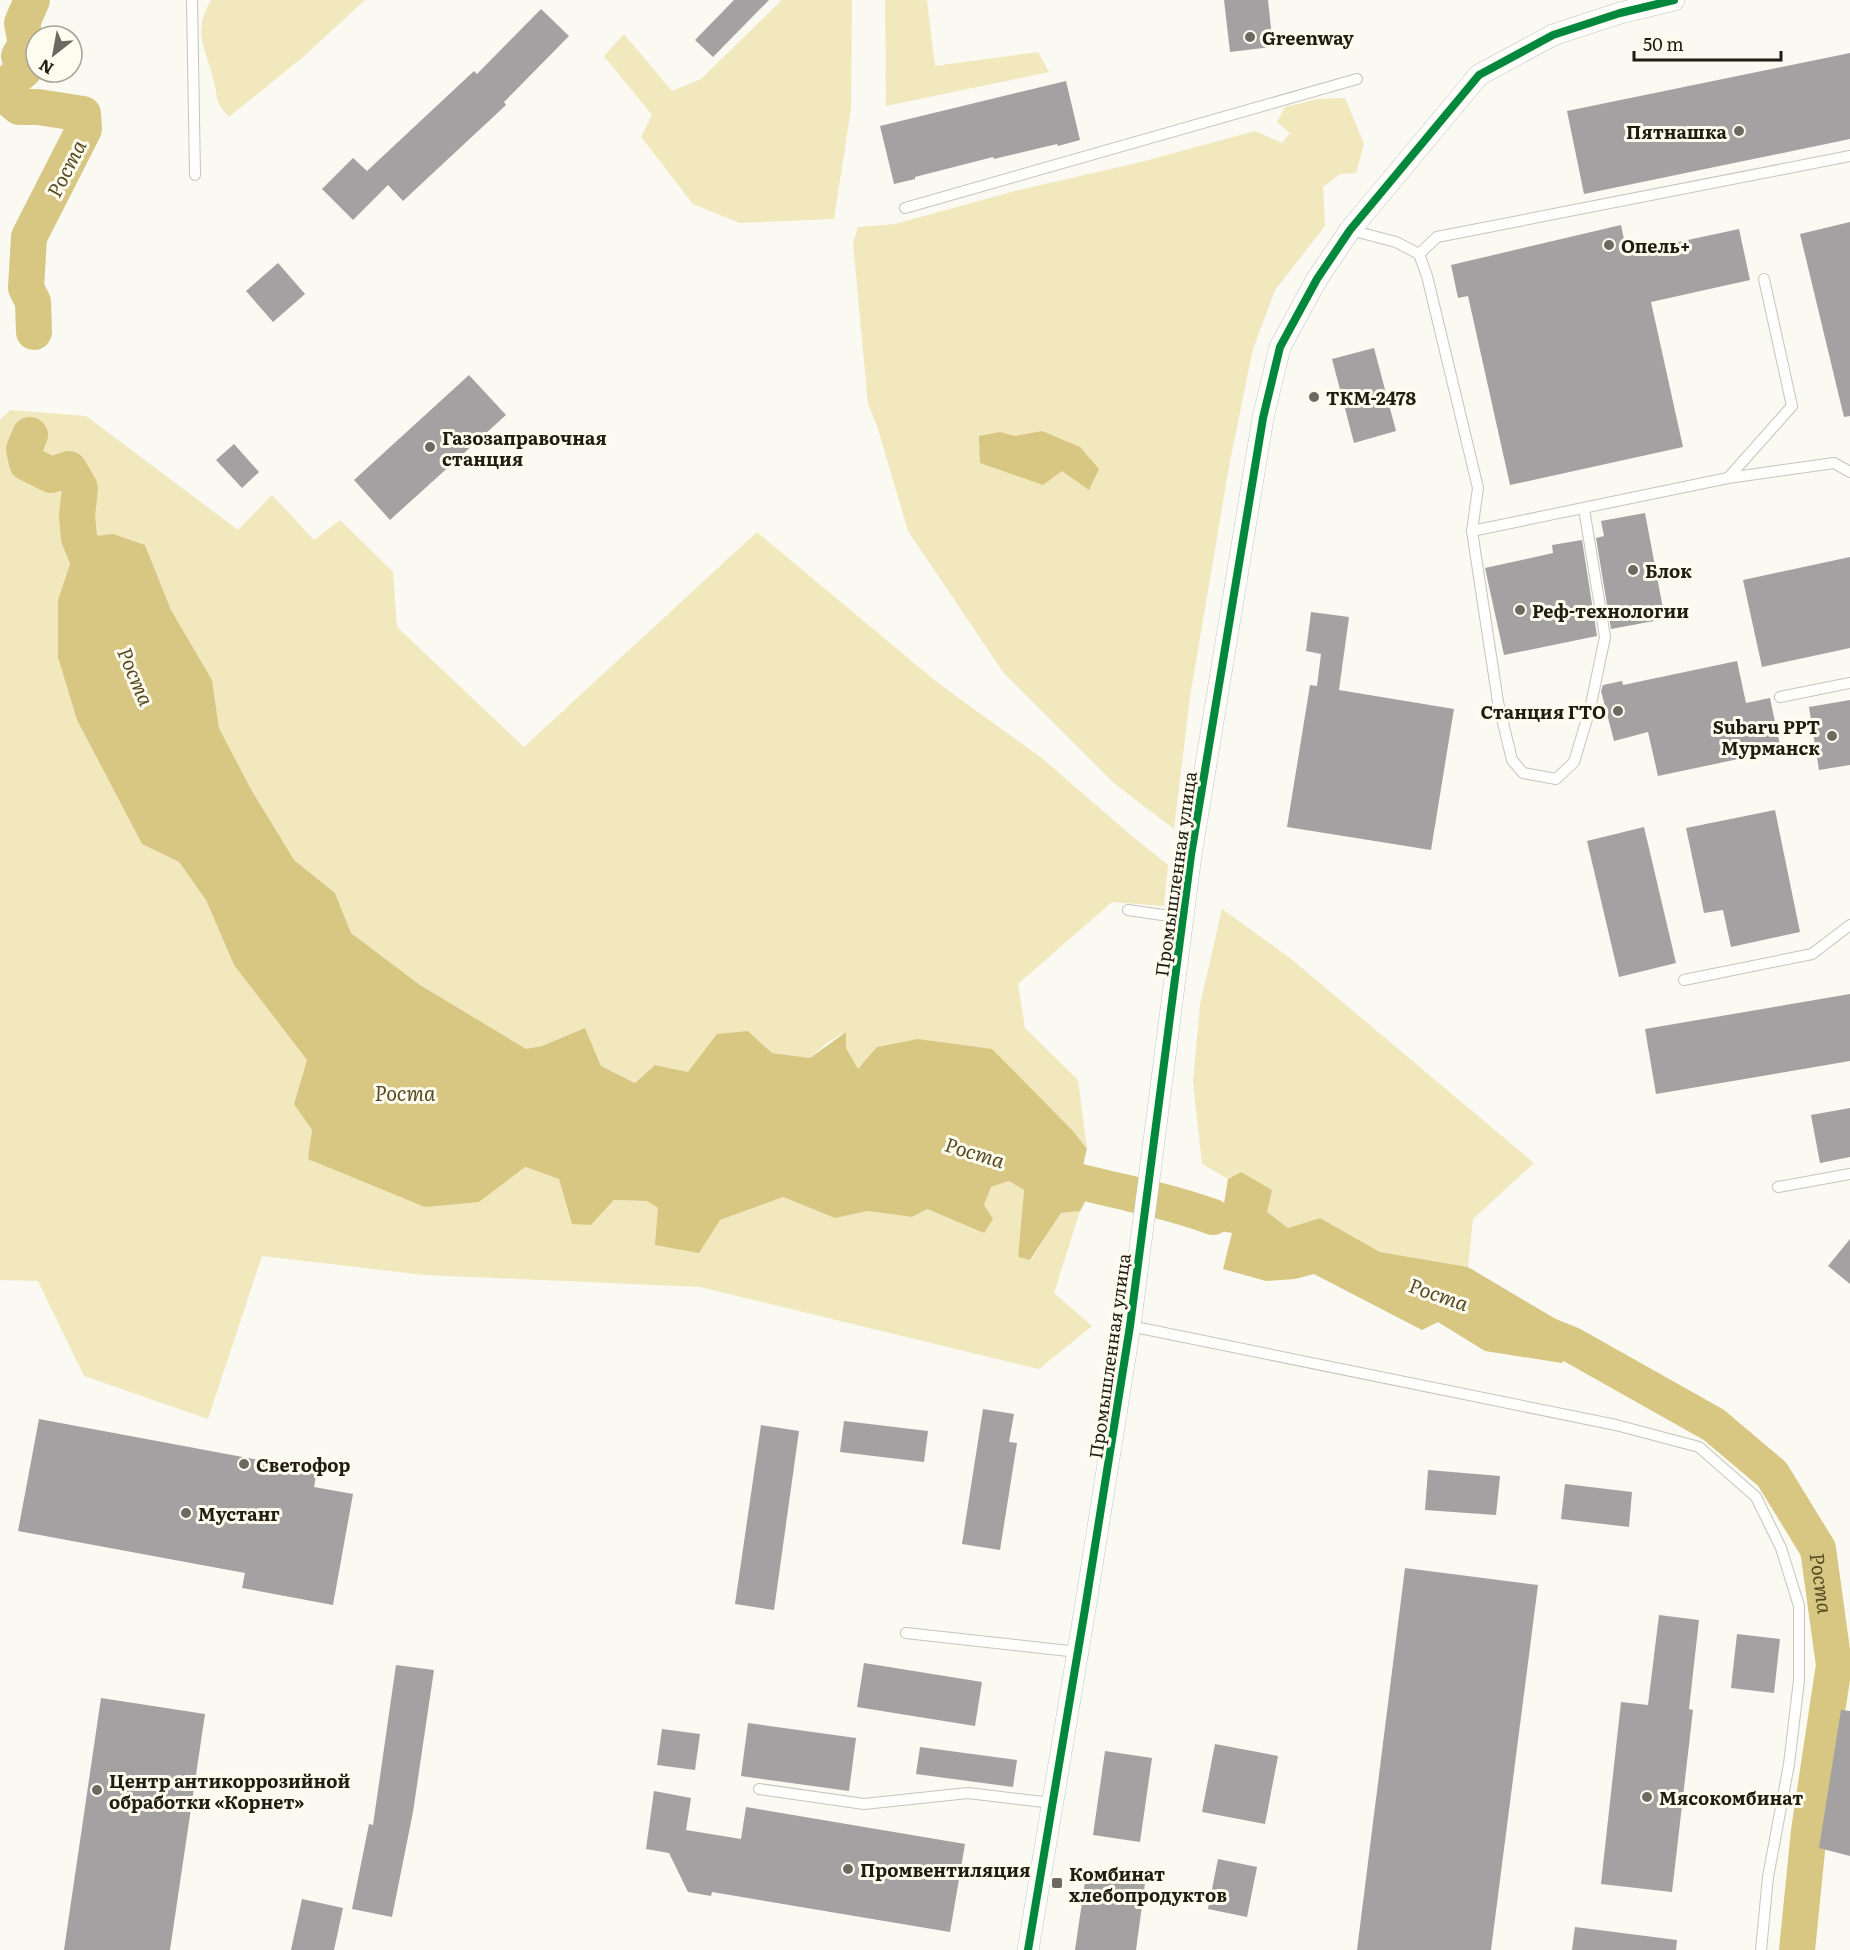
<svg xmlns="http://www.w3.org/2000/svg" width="1850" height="1950" viewBox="0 0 1850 1950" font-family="Literata,serif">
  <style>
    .green { fill: #f2e8be }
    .water { fill: #d8c782 }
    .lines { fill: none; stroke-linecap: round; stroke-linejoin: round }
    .river { stroke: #d8c782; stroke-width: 36 }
    .building { fill: #a4a1a3 }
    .service-casing { stroke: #c6c4bc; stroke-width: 12 }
    .minor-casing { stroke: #c6c4bc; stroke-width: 22 }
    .service { stroke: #fefefd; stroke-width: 10 }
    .minor { stroke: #fefefd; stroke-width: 21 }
    .cycleway-casing { stroke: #fefbef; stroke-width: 11 }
    .cycleway { stroke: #00873e; stroke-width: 8 }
    .poi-dot { fill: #6c6960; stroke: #fefbef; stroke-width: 2 }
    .labels { text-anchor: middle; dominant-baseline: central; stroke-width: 6; stroke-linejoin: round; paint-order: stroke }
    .poi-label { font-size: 18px; font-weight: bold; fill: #1f1c11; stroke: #fefbef; text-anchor: start }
    .street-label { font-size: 18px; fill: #1f1c11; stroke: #fefbef }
    .water-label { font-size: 20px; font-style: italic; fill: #554a22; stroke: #fefbef }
  </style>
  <rect width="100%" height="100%" fill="#faf9f2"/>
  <g class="green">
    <path d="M211,0H365L303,57L229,117C213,100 219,98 213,78C205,46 192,34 211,0Z"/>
    <path d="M782,0H852L851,109L834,219L740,223L693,204L641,137L652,115L604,56L624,34L672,91L701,79Z"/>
    <path d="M885,0H927L935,66L1038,52L1049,72L886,106Z"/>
    <path d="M1345,98L1364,144L1356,173L1340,174L1323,187L1325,226L1275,290L1253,349L1230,461L1190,697L1174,829L1115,784L1003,672L908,531L877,426L868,404L853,243L858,227L895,224L1015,191L1141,162L1255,131L1282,143L1290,133L1277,122L1285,107L1318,99Z"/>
    <path d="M10,410L86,416L238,530L272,495L314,540L340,520L393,572L397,627L524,747L757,532L938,683L1043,759L1133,837L1168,865L1164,906L1112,902L1018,984L1025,1028L1078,1080L1087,1149L1074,1132L991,1049L858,1069L846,1048L845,1032L827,1043L810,1058L772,1053L748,1031L688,1072L656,1065L635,1083L601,1066L585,1028L542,1046L526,1050L420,985L351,933L335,893L294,861L252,791L219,728L212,680L171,610L145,545L77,720L142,844L179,862L206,900L234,965L307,1060L294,1104L312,1130L479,1202L524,1167L559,1179L591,1225L614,1200L647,1201L658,1208L720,1220L783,1197L835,1218L868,1211L912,1217L926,1209L984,1233V1205L991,1187L1009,1181L1024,1190L1018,1257L1031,1260L1061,1213L1080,1211L1054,1293L1092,1326L1039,1369L700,1287L425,1275L262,1256L208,1419L84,1376L38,1281L0,1280V420Z"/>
    <path d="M1222,909L1290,958L1534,1163L1473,1219L1468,1267L1380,1252L1320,1218L1288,1228L1267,1212L1241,1172L1228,1179L1202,1164L1193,1082L1200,1005Z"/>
  </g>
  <g class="water">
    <path d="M1042,431L1080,447L1099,469L1089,490L1062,471L1043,485L980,463L979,436L1000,432L1015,436Z"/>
    <path d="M113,534L145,545L171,610L212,680L219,728L252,791L294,860L335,893L351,933L420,985L526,1049L542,1046L585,1028L601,1066L635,1083L655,1065L688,1072L717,1034L748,1031L772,1053L810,1058L846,1032V1048L858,1069L877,1047L918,1039L992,1049L1074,1132L1087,1149C1082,1166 1080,1183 1086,1200L1080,1211L1061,1213L1030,1260L1018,1257L1024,1190L1009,1181L991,1187L984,1205L993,1219L984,1233L927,1209L912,1217L868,1211L835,1218L783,1197L720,1220L699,1253L655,1245L658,1208L647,1201L614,1200L591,1225L572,1224L559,1179L525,1167L479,1202L425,1207L308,1159L312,1130L294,1104L307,1060L234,965L206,900L179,862L142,844L77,720L58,657V600L79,538Z"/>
    <path d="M1241,1172L1272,1190L1267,1212L1288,1228L1320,1218L1380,1252L1468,1267L1554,1318L1572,1345L1562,1363L1485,1351L1438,1322L1422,1330L1314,1274L1295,1279L1266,1281L1223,1269L1232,1233L1204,1228L1164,1211L1168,1200L1224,1204L1228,1179Z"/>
  </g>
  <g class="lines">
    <g class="river">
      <path d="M32,0L22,23L26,44L19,56L24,70L14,78L7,97L19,107H38L83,114L84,129L29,237L26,288L33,302L34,332"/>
      <path d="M30,435L24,449L27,463L51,475L69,469L80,488L77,516L79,538L98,583"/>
      <path d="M1034,1170C1093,1187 1155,1196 1213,1217"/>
      <path id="s1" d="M1525,1326L1572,1345L1714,1425L1772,1474L1818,1549L1834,1665L1809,1831L1797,1950"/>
    </g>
  </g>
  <g class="building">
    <path d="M734,0H769L713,57L695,40Z"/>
    <path d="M1224,0H1268L1273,47L1230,52Z"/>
    <path d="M541,9L569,36L504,102L506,105L403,201L388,185L353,220L322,189L353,158L367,171L474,71L477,74Z"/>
    <path d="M1850,53V139L1584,194L1567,111Z"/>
    <path d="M1066,81L1080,140L1058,146L1057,144L994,159L993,157L915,177V179L894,184L880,126Z"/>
    <path d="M1850,222V416L1844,417L1800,234Z"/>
    <path d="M1621,225L1627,253L1739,229L1750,280L1651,302L1683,447L1510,485L1468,296L1458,298L1451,265Z"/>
    <path d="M278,263L305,294L273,322L246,291Z"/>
    <path d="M1374,348L1396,431L1354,443L1332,359Z"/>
    <path d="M469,375L506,415L390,520L354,480Z"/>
    <path d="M234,444L259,472L242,488L216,460Z"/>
    <path d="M1645,513L1665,619L1611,629L1596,538L1604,536L1601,521Z"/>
    <path d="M1582,540L1597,636L1504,655L1485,568L1553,553L1552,545Z"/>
    <path d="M1850,557V648L1762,667L1743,580Z"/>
    <path d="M1311,612L1349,617L1339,690L1454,709L1431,850L1287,827L1310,685L1317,686L1321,654L1306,651Z"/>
    <path d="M1737,661L1746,703L1770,698L1781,750L1658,776L1648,732L1614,741L1601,691L1603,685L1622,681L1623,685Z"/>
    <path d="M1850,700V765L1819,770L1809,707Z"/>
    <path d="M1775,810L1800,932L1731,947L1723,910L1704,913L1686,828Z"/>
    <path d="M1644,827L1676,963L1619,977L1587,841Z"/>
    <path d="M1850,994V1061L1656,1094L1645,1029Z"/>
    <path d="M1850,1108V1157L1820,1163L1811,1115Z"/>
    <path d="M1850,1239V1284L1828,1266Z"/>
    <path d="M983,1409L1014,1414L1009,1442L1017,1443L1000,1550L962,1544Z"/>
    <path d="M39,1419L317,1471L314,1487L353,1494L333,1605L242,1588L245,1573L18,1531Z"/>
    <path d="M844,1421L928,1431L924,1462L840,1452Z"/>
    <path d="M761,1425L799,1431L774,1610L735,1604Z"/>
    <path d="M1428,1470L1500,1476L1496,1515L1425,1510Z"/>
    <path d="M1565,1484L1632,1492L1629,1527L1561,1519Z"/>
    <path d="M1405,1568L1538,1585L1491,1950H1357Z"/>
    <path d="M1659,1615L1699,1620L1689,1709L1693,1710L1672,1892L1601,1884L1621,1702L1648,1705Z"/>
    <path d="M1737,1634L1780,1639L1774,1693L1731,1688Z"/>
    <path d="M864,1663L982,1682L975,1726L857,1707Z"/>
    <path d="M396,1665L434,1670L413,1812L392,1917L352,1909L369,1824L373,1825Z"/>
    <path d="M101,1698L205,1714L170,1950H64Z"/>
    <path d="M1841,1710L1850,1711V1856L1819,1848Z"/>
    <path d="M748,1723L856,1738L849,1791L741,1776Z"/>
    <path d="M662,1729L700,1734L695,1770L657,1765Z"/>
    <path d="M1215,1744L1278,1756L1265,1824L1202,1812Z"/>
    <path d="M920,1747L1017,1760L1013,1787L916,1774Z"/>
    <path d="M1105,1751L1152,1758L1140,1842L1093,1835Z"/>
    <path d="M654,1791L691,1798L686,1830L741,1839L746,1807L965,1844L950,1932L712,1892L711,1896L688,1892L669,1853L646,1849Z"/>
    <path d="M1218,1859L1257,1867L1247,1917L1208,1909Z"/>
    <path d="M1086,1875L1145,1883L1136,1950H1075Z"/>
    <path d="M302,1899L343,1908L334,1950H291Z"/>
    <path d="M1575,1927L1677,1940L1676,1950H1572Z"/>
  </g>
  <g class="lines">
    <g class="service-casing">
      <g id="service">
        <path d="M192,0L195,175"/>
        <path d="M905,208L1357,79"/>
        <path d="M1350,230L1396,242L1419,254L1427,276L1478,488L1472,531L1498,702L1512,760L1523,773L1556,779L1574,762L1590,709L1605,637L1584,509"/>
        <path d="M1419,254L1437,237L1850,156"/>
        <path d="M1728,478L1792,406L1764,279"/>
        <path d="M1472,531L1728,478L1834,463L1850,472"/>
        <path d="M1780,697L1850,683"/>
        <path d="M1128,910L1183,918"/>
        <path d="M1684,980L1812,954L1850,925"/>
        <path d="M1778,1187L1850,1174"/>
        <path d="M1130,1326L1616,1425L1699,1447L1756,1497L1781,1548L1799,1606V1680L1789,1764L1768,1877L1761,1950"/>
        <path d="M906,1633L1078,1652"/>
        <path d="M759,1789L864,1804L968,1793L1052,1803"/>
      </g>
    </g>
    <g class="minor-casing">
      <path id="minor" d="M1028,1950L1085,1609L1130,1326L1191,855L1263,418L1280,347L1317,279L1350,230L1479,75L1553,35L1620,13L1674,0"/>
    </g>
    <use href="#service" class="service"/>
    <use href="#minor" class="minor"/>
    <g class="cycleway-casing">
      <path id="cycleway" d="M1028,1950L1085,1609L1130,1326L1191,855L1263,418L1280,347L1317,279L1350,230L1479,75L1553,35L1620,13L1674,0"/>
    </g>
    <use href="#cycleway" class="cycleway"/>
  </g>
  <g class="poi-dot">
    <circle cx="1250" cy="37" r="6"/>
    <circle cx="1739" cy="131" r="6"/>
    <circle cx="1609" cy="245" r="6"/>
    <circle cx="1314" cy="397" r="6"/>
    <circle cx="430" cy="447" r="6"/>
    <circle cx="1633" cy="570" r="6"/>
    <circle cx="1520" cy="610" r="6"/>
    <circle cx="1618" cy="711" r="6"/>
    <circle cx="1832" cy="736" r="6"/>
    <circle cx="244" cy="1464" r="6"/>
    <circle cx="186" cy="1513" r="6"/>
    <circle cx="97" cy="1790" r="6"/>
    <circle cx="1647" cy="1797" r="6"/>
    <circle cx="848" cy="1869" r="6"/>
    <rect x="1051" y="1877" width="12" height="12" rx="3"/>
  </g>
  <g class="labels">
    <g class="poi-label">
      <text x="1262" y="37">Greenway</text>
      <text x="1727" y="131" text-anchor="end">Пятнашка</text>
      <text x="1621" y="245">Опель+</text>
      <text x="1326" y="397">ТКМ-2478</text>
      <text x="442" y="437">Газозаправочная<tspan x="442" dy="21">станция</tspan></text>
      <text x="1645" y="570">Блок</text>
      <text x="1532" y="610">Реф-технологии</text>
      <text x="1606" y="711" text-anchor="end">Станция ГТО</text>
      <text x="1820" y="726" text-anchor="end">Subaru РРТ<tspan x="1820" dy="21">Мурманск</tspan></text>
      <text x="256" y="1464">Светофор</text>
      <text x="198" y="1513">Мустанг</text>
      <text x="109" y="1780">Центр антикоррозийной<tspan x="109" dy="21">обработки «Корнет»</tspan></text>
      <text x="1659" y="1797">Мясокомбинат</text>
      <text x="860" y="1869">Промвентиляция</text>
      <text x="1069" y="1873">Комбинат<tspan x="1069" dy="21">хлебопродуктов</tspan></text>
    </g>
    <g class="street-label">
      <text transform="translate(1175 874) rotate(-82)">Промышленная улица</text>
      <text transform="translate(1109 1356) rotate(-82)">Промышленная улица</text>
    </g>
    <g class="water-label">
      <text transform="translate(65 168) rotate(-63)">Роста</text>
      <text transform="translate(137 676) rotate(67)">Роста</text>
      <text x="405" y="1092">Роста</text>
      <text transform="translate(975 1151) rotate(17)">Роста</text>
      <text transform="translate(1439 1293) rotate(19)">Роста</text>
      <text stroke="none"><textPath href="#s1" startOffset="412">Роста</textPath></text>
    </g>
  </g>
  <g transform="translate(54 54) rotate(211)"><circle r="28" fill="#fefbef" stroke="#a5a296" stroke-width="1.5"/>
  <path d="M0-4.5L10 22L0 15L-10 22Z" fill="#6c6960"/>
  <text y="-9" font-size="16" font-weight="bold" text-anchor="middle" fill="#1f1c11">N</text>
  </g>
  <path d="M1634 51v9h147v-9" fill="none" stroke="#1f1c11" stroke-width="3"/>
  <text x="1643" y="51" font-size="18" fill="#1f1c11" stroke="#fefbef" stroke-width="4.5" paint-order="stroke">50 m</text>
</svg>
